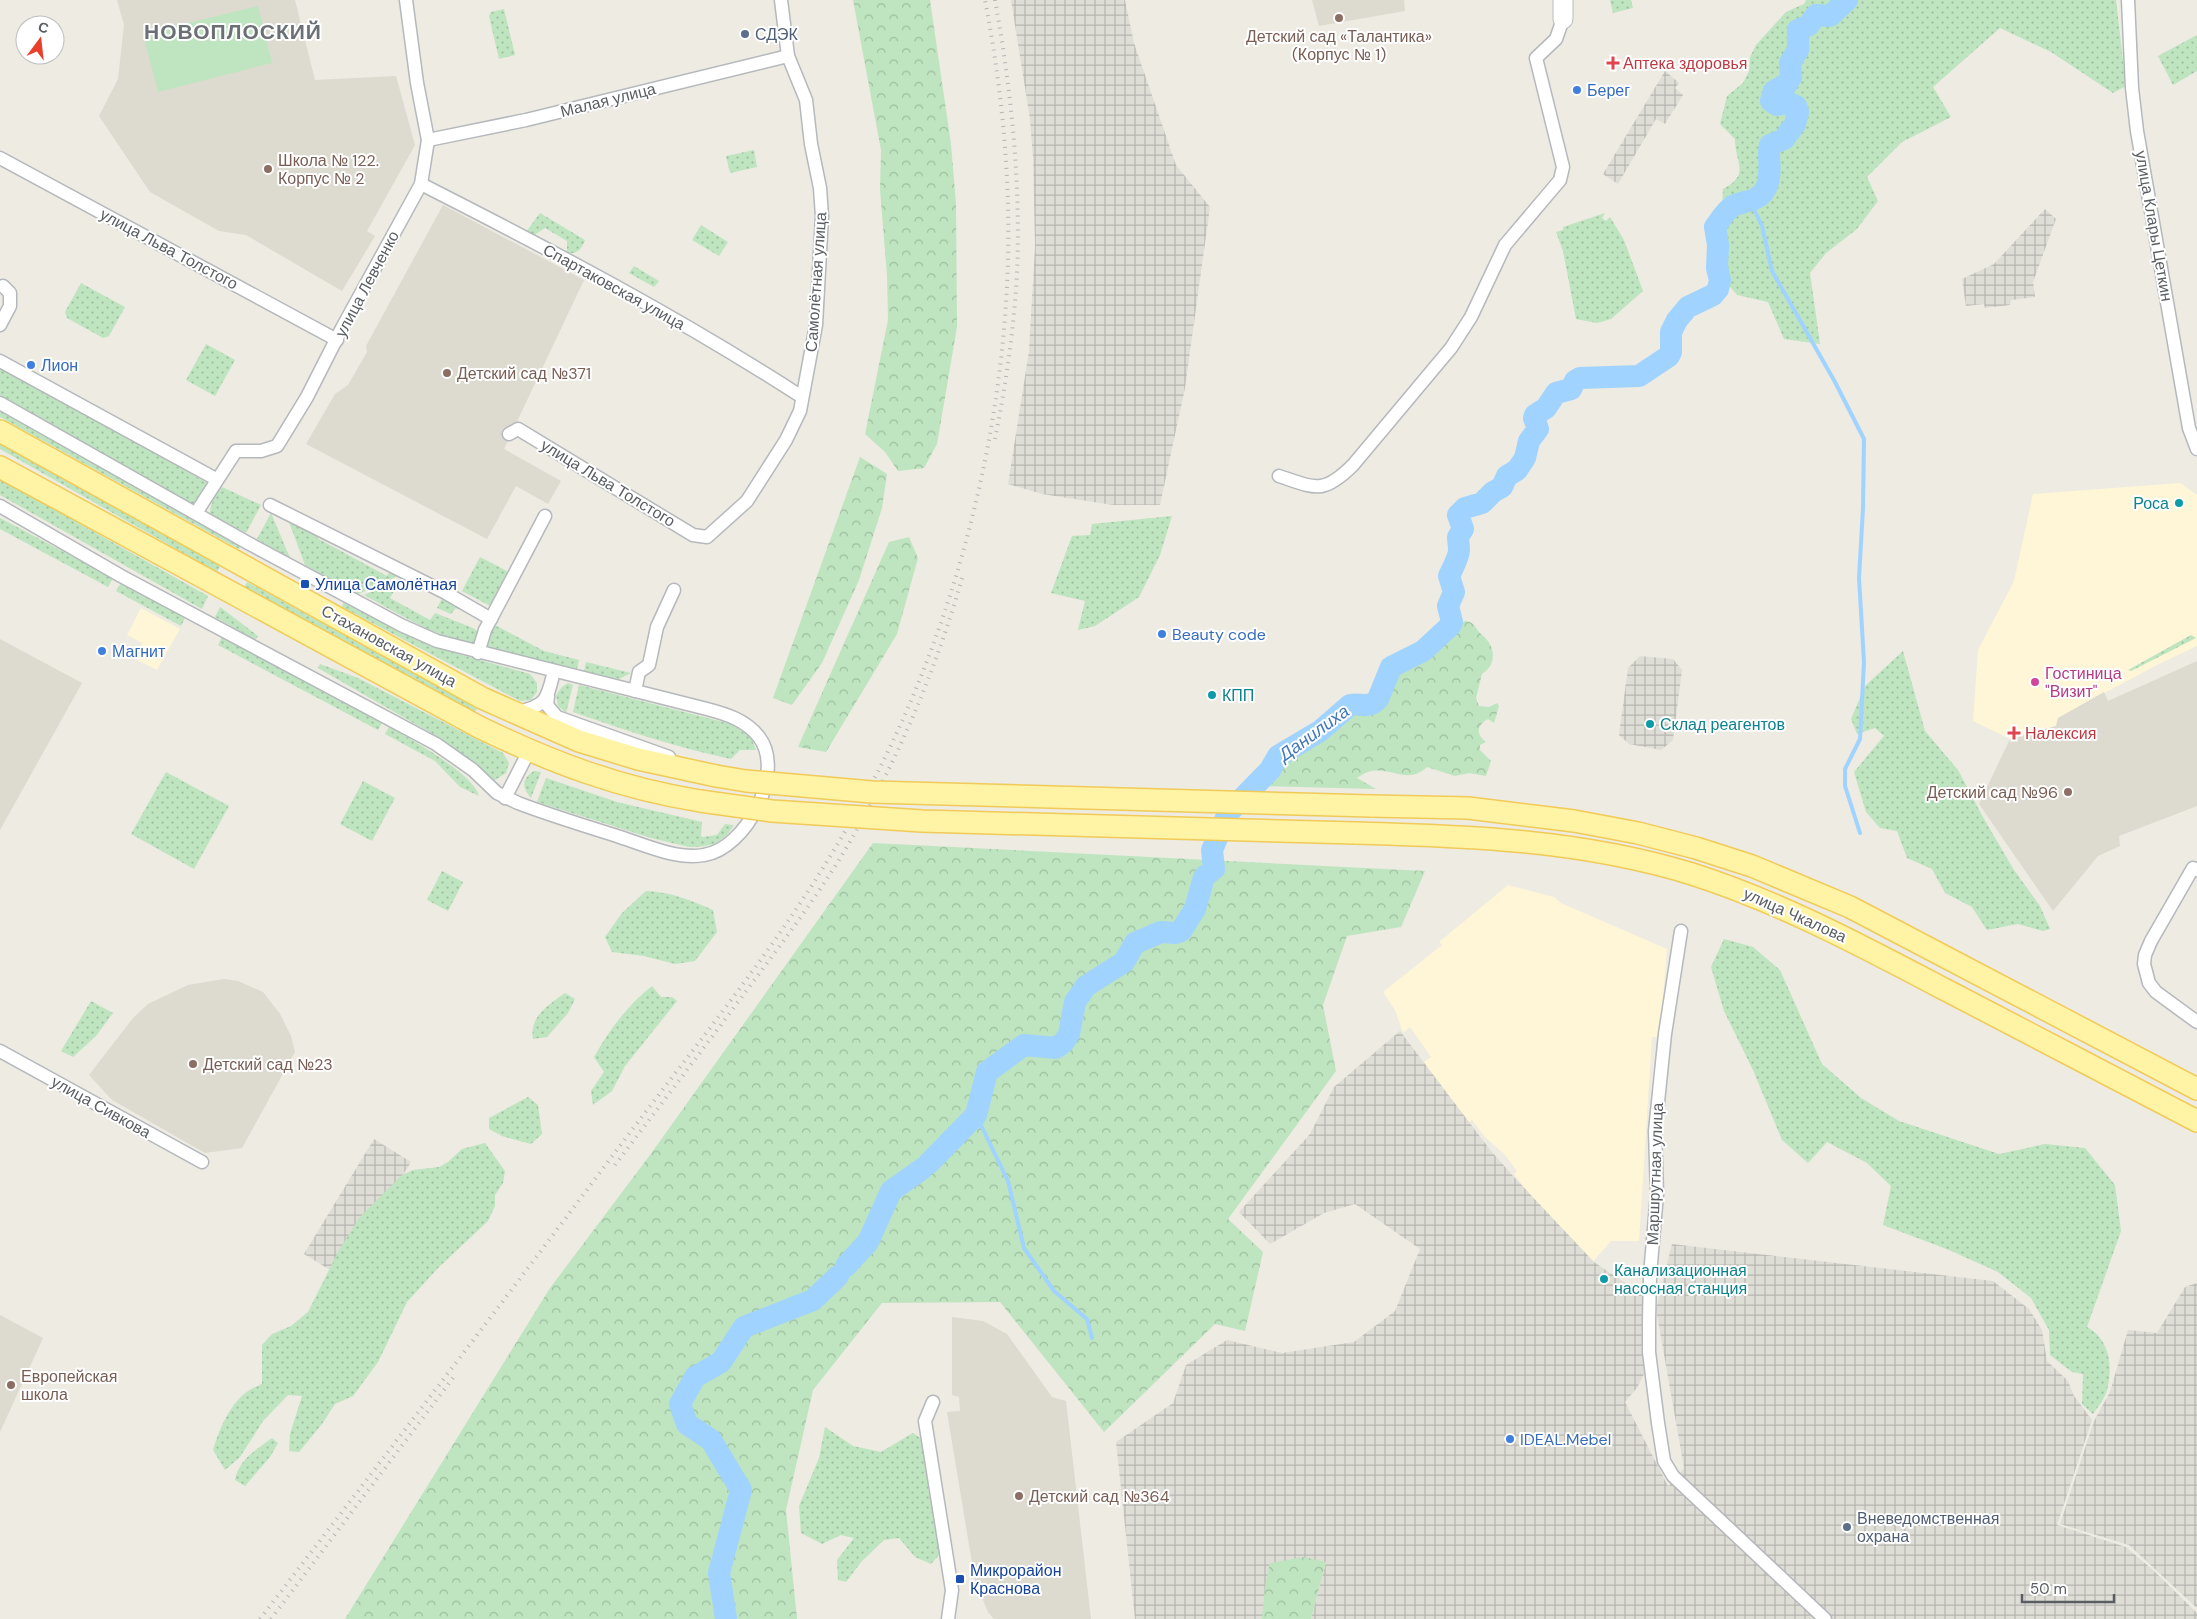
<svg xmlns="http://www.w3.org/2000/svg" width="2197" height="1619" viewBox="0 0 2197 1619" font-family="'DM Sans',sans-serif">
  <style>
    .commercial { fill: #fef6d6 }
    .industrial { fill: url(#industrial-grid) }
    .education { fill: #dddad0 }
    .green { fill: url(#green-dots) }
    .forest { fill: url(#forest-crowns) }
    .pitch { fill: #bee5bf }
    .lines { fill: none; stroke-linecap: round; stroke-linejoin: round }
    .stream { stroke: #a0d3ff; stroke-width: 4 }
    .river { stroke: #a0d3ff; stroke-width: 22 }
    .street-casing { stroke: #b5b8bc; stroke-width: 15 }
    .secondary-casing { stroke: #b8bbc1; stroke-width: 21 }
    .primary-casing { stroke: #f1ca57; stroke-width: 24 }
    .street { stroke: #fff; stroke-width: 12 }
    .secondary { stroke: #fff; stroke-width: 19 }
    .primary { stroke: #fff3a5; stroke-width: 21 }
    .rail { stroke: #b3b4b4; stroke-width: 4; stroke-dasharray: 1 6; stroke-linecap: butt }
    .primary-bridge-casing { stroke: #f1ca57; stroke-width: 24; stroke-linecap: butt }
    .primary-bridge { stroke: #fff3a5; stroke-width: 21 }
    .education-dot { fill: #8d6e63; stroke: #fff; stroke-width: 2 }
    .service-dot { fill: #5c6f8a; stroke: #fff; stroke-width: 2 }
    .health-dot { fill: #e0444e; stroke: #fff; stroke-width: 2 }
    .shop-dot { fill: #3f7fe0; stroke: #fff; stroke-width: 2 }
    .culture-dot { fill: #0f9aa8; stroke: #fff; stroke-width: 2 }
    .transit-dot { fill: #1a4fb4; stroke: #fff; stroke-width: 2 }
    .hotel-dot { fill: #d1479c; stroke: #fff; stroke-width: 2 }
    .labels { text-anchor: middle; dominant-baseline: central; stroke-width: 4; stroke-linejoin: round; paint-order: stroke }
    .service-label { font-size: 16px; fill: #4e5e75; stroke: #fff; text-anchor: start }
    .education-label { font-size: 16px; fill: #785e54; stroke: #fff; text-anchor: start }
    .health-label { font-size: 16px; fill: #be3a42; stroke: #fff; text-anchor: start }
    .shop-label { font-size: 16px; fill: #366cbe; stroke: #fff; text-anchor: start }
    .street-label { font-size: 16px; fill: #5a5e63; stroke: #fff }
    .culture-label { font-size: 16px; fill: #0d838f; stroke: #fff; text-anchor: start }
    .transit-label { font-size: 16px; fill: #164399; stroke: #fff; text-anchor: start }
    .hotel-label { font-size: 16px; fill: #b23c85; stroke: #fff; text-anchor: start }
    .water-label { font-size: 18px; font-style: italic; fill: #4078ba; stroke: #fff }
    .district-label { font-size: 21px; font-weight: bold; letter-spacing: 1px; fill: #6b7075; stroke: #fff }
  </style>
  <defs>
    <pattern id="industrial-grid" width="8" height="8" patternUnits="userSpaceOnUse" patternTransform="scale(1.25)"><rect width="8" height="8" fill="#deddd6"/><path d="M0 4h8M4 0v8" fill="none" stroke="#b7b6b1"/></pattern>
    <pattern id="green-dots" width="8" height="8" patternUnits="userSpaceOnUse" patternTransform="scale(1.25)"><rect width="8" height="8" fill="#bee5bf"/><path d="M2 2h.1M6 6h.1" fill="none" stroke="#9dbd9f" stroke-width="1.8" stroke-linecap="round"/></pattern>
    <pattern id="forest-crowns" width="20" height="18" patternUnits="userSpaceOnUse" patternTransform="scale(1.25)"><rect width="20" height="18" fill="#bee5bf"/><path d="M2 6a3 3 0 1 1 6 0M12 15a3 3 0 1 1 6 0" fill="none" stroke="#9dbd9f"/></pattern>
  </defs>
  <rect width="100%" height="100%" fill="#edebe2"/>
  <g class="commercial">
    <path d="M2180,483L2197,495V646L2155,666L2058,718L2056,726L2010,739L1973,721L1978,650L2014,581L2033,494Z"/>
    <path d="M141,608L180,629L157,670L134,658L142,643L127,635Z"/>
    <path d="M1508,885L1554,897L1561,903L1667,949L1660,1037H1652L1639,1241H1611L1589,1266L1572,1250L1514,1174L1517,1171L1505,1155L1485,1137L1472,1120L1461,1127L1422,1064L1431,1057L1410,1027L1403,1033L1395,1010L1383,992L1442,945L1439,942Z"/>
  </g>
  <g class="industrial">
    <path d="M1011,0H1125L1134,43L1176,165L1210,207L1185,388L1160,505H1113L1042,494L1008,484L1029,351L1035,246L1033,158L1030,119Z"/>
    <path d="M1665,71L1679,83L1675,88L1683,95L1665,124L1656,119L1618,184L1603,174Z"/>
    <path d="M2045,209L2056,219L2033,282L2035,297L2011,300L2010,305L1985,308L1984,304L1966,306L1962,279L1994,264Z"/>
    <path d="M1640,656L1673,659L1682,670L1673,740L1661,750L1629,744L1619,735L1628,668Z"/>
    <path d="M1400,1031L1491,1151L1513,1176L1594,1262L1643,1295V1340L1646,1370L1637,1388L1625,1402L1668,1486L1672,1483L1820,1619H1311L1326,1562L1269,1619H1135L1116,1442L1173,1403L1186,1365L1227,1340L1282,1353L1354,1342L1395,1311L1420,1249L1355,1204L1324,1213L1270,1244L1239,1212L1310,1134L1334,1087Z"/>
    <path d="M374,1139L411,1162L340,1276L304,1254Z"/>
    <path d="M1672,1244L1993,1281L2029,1309L2042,1330L2047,1361L2068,1381L2074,1396L2092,1420L2057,1525L2126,1547L2153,1570L2197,1613V1619H1831L1677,1478L1684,1468L1656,1309Z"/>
    <path d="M2197,1283V1608L2129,1545L2060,1524L2094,1421L2110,1392L2128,1330L2157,1333L2185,1287Z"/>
  </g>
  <g class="education">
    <path d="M117,0H295L315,80L396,76L415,145L367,231L375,236L342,291L246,235L219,231L150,192L99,116L118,79L124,25Z"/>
    <path d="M1312,0H1404L1405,11L1319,26Z"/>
    <path d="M443,205L584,280L504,449L561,481L548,504L516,486L487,539L306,444L335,394L348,385L367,352L366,346Z"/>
    <path d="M0,639L82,683L0,830Z"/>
    <path d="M2197,661V806L2119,836L2120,846L2098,856L2053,911L1979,804L2010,739L2056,726L2058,718L2104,692L2108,701Z"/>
    <path d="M224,979L238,981L263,992L280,1014L291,1036L295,1052L242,1148L205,1153L112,1100L89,1075L133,1018L148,1004L188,985Z"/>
    <path d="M0,1315L43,1338L0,1432Z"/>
    <path d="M952,1317L983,1321L1007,1334L1052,1397L1066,1401L1091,1619H994L988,1612L975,1581L947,1412L960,1411L959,1397L952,1395Z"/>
  </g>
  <g class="green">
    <path d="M1610,0H1631L1633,8L1613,13Z"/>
    <path d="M1806,0H2116L2126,86L2113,93L2051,52L2000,28L1933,87L1951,117L1902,142L1867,177L1878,201L1857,229L1826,253L1810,273L1820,344L1784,339L1768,302L1737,295L1709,262L1721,230L1723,189C1751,174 1735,164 1735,139L1720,124L1727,96L1743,83L1749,71L1750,57L1756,45L1786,12L1804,4Z"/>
    <path d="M504,9L515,55L499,59L489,16L491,12Z"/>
    <path d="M2197,35V71L2173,85L2158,56Z"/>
    <path d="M754,150L757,167L730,173L726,156Z"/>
    <path d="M540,213L585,240C581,250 578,254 567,253V241L545,228L533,236L526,232Z"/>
    <path d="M1605,213L1602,218L1606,221L1610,217L1624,240L1643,291L1611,319L1597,323L1576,319L1563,251L1556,232L1563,230V227Z"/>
    <path d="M701,225L728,242L719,256L692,240Z"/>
    <path d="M634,266L659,281L654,287L629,273Z"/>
    <path d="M81,283L125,307L109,336L103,338L67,318L65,312Z"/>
    <path d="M206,344L235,360L215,396L186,380Z"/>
    <path d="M0,365L209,484L197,503L192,505L0,395Z"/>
    <path d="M0,408L242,542L239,549L0,417Z"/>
    <path d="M0,441L220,566L217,572L0,449Z"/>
    <path d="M0,479L208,596L202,609L0,495Z"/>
    <path d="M222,487L261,505L246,533L210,514C210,503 215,496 222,487Z"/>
    <path d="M271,513L290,558L257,539Z"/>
    <path d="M286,514L321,530L317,538L387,576L393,566L405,573L358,594L305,565Z"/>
    <path d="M1172,516L1160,555L1139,597L1095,626L1078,630L1085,601L1051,593L1072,536L1090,535L1092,524Z"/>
    <path d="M0,518L113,578L108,587L0,529Z"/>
    <path d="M480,557L513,574L494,608L462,591Z"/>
    <path d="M401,578L390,598L430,620L435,613L473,628L478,632L479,637L474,645C434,636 399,614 364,595Z"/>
    <path d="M247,582L477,708L475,712L244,588Z"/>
    <path d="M121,583L185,618L181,626L116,591Z"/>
    <path d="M444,595L482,620L456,608L451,614L437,608Z"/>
    <path d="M344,601L430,646L530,674L537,683V692L531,700L520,701L342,607Z"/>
    <path d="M220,607L258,636L255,640L215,617Z"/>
    <path d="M491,623L544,651L579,660L577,669L484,647Z"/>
    <path d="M2191,635L2196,638L2131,671L2128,670Z"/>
    <path d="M222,637L382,723L378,730L218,645Z"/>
    <path d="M1903,651L1925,731L1958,770L1984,819L2014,870L2040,906L2050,929L2043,931L2018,924L1987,930L1972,907L1945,893L1932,869L1907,858L1897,831L1880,828L1866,812L1854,772L1884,736L1875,728L1857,734L1851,719L1865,686Z"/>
    <path d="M586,662L631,673L619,679L584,671Z"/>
    <path d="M320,664L358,678L503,753L509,763L506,773L495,780L486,776L436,736L318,668Z"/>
    <path d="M568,683L573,685L566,713L558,706L556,695L562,687Z"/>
    <path d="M579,685L731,724L751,737L756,750H740L731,759C678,748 625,730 573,712Z"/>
    <path d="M389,727C408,737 475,775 479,796L460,787L435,761L385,734Z"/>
    <path d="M534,771L541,772L531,798C522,788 521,779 534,771Z"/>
    <path d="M166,772L229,806L194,869L131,834Z"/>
    <path d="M546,778L617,802L702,822L701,836L703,837L717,835L725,824L734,825L728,834L715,844L698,847H689L651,838L537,802Z"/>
    <path d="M363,781L395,798L372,841L340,824Z"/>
    <path d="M442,871L463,882L448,911L427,900Z"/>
    <path d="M646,891C671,892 690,900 713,910L717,932L695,961L675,964L644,956L612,952L605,937L622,913Z"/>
    <path d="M1724,939L1753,947L1780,970L1822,1064L1861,1098L1899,1121L1999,1154L2045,1144L2085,1148L2115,1185L2121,1231L2087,1327C2110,1340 2113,1365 2107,1390C2105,1398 2098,1407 2093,1414L2082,1404L2083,1374L2072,1372L2050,1355L2049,1330L2031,1298L1998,1272L1949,1250L1883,1225L1891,1186L1867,1163L1827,1142L1808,1163L1782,1140L1753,1070L1724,1011L1711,967Z"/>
    <path d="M652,986L661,997H672L677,1001L625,1066L612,1091L593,1105L591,1091L604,1072L594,1057C610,1029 627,1006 652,986Z"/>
    <path d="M565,993L575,999L568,1013L547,1037L533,1039C529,1016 549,1005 565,993Z"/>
    <path d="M91,1001L113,1013L96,1036L73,1057L61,1051Z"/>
    <path d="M528,1097L538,1105L542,1134L531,1144L502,1136L489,1129V1118Z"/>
    <path d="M485,1143L505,1171L503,1183L495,1195V1206L488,1221L438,1268L407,1302L378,1362L353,1396L335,1404L322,1424L299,1452L289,1451L290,1434L302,1396L288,1395L263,1421L240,1457L225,1470L213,1450C219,1430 230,1403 248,1391C252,1388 258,1386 262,1384V1345L272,1334L291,1326L308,1312L338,1252L359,1218L402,1175L413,1170L439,1167L448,1162L462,1149Z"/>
    <path d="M825,1427L853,1446L881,1452L913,1433L922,1439L928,1462V1490L939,1532L941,1553L931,1564L915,1557L899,1538L884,1540L862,1561L846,1582L838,1580L837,1560L854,1538L841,1535L822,1544L801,1533L799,1506L819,1458Z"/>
    <path d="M272,1438L278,1443L270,1457L245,1486L235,1480C239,1459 256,1450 272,1438Z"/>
  </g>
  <g class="forest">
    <path d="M853,0H930L951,144L956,204L957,327L937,444L924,468L898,471L885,452L865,434L888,320L887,275L880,190L881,150Z"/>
    <path d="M860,457L887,474L882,508L859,580L822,663L792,705L773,698Z"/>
    <path d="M909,537L918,558L897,634L826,752L798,747L889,542Z"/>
    <path d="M1465,621C1476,622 1475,629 1482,635C1496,646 1497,665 1482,674L1476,698L1479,706L1489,707L1497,703L1499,706L1494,723L1488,719C1477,725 1475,734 1486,742L1480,745V750L1491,761L1486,776L1469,773L1455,776L1427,767C1403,789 1385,757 1357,778L1376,789L1257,786L1273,770L1280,756L1325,732L1352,708H1374C1385,698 1384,684 1391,673C1399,661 1415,661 1425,654C1435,648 1440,641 1451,636L1454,627Z"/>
    <path d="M873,843L1425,871L1401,927L1347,936L1323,1005L1336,1071L1228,1219L1263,1252L1245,1331L1215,1324L1104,1432L1000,1302L882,1303L813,1390L786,1510L797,1619H345L550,1288L650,1155Z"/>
    <path d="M1304,1557L1326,1562L1311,1619H1262L1265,1586L1270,1563Z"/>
  </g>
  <path class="pitch" d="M258,6L272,63L158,92L143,34Z"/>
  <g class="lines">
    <g class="stream">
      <path d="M1750,201L1762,226L1772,271L1835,382L1864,439L1863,508L1859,578L1864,662L1860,739L1845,769V786L1860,833"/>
      <path d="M976,1115L1008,1181L1024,1248L1054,1291L1087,1319L1092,1338"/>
    </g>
    <g class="river">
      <path d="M929,1163L976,1115L987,1072L1024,1045L1056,1048L1064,1042L1069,1034L1075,1002L1086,986L1124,962L1135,943L1161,932L1175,933L1181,931L1195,909L1204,877L1214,869L1212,850L1228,813L1270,770L1278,756L1320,731L1350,705C1361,703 1369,709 1378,699L1391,667L1423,651L1450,626L1452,622L1448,606L1454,592L1449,576C1452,570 1459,555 1459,550C1459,545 1458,541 1458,537L1463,529L1458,515L1465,508L1482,503L1493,492L1502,487L1507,476L1517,470L1525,458L1529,441L1538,429L1534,418L1535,415L1546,408L1556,393L1571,389L1575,381L1580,378L1639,376L1669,356L1671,352V332L1677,320L1688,307L1713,295L1718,289L1720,280L1717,268L1718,245L1715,227C1720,220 1726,210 1733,206C1746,200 1759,202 1766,188C1773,174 1767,155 1770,145L1784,139L1795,124L1798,112L1796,106L1790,103L1777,105L1771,101L1774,91L1787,84L1791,77L1790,63L1798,50V30L1809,25L1816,15L1830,16L1847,0"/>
      <path d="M846,1266L868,1242L891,1191L922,1169"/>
      <path d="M726,1619L719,1573L741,1490L711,1440L687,1424L680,1404L695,1377L721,1362L744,1327L813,1300L838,1276"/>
    </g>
    <g class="street-casing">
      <g id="street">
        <path d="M2128,0L2132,88L2137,131L2189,428L2197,449"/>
        <path d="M428,140L526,120L788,56"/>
        <path d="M0,158L337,340"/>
        <path d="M421,184C551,250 680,318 802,397"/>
        <path d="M0,325L10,306V293L3,286"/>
        <path d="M0,361L216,479"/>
        <path d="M0,403L248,543L401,625L437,641L707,709C726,714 746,720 759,737C786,772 746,849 704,855C677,860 645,845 620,837C586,826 552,816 518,803L497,793L473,770L436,744L121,576L0,506"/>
        <path d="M509,434L518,429L693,535L707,537L747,501L786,440L800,411L816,325L822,216L820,188L811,144L806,100L788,56L781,0"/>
        <path d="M1279,476C1315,488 1323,495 1353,465L1451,348L1471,317L1505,245L1560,180L1563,167L1536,58L1556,39L1563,19"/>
        <path d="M270,505L446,593L491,619"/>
        <path d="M196,513L236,451H261L277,446L307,397L342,328L421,184L428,140L417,83L406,0"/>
        <path d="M478,653L485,630L545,516"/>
        <path d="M635,691L639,672L649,665L657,627L674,590"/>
        <path d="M548,696L547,705L557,717L669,757"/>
        <path d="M517,712C547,706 547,699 554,671"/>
        <path d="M505,798L529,751"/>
        <path d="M2197,870L2193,868L2151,941L2145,955L2144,964L2149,983L2156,992L2197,1022"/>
        <path d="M1681,931L1665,1034L1655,1131L1657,1194L1650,1275L1649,1320V1352L1658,1423L1664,1461L1673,1476L1825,1619"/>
        <path d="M0,1051L202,1162"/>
        <path d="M933,1402L925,1421L952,1590L948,1619"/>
      </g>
    </g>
    <g class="secondary-casing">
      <path id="secondary" d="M1563,0V19"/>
    </g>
    <g class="primary-casing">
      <g id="primary">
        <path d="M0,431L482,698L579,741L638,759L716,776"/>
        <path d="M0,467L479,727C551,762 619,788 700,801"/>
        <path d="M1371,806L1468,808L1574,821L1638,833L1696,848L1752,866L1850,907L2197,1089"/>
        <path d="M1355,833C1469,836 1582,840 1692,874C1780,902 1862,946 1944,989C2028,1033 2113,1077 2197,1121"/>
      </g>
    </g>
    <use href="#street" class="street"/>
    <use href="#secondary" class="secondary"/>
    <use href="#primary" class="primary"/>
    <g class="rail">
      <path d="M995,0C1011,89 1021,182 1017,273C1014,329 1006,384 995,439"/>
      <path d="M615,1165C659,1107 703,1049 747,990C782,943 818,896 848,845C898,760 936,670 963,575"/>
      <path d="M260,1619C380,1462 501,1305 619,1147C698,1042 785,937 850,823C942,665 998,469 1007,286C1012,190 1003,94 985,0"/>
      <path d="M271,1619L456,1374"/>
    </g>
    <g class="primary-bridge-casing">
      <g id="primary-bridge">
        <path d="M716,776L746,781L872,792L1371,806"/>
        <path d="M700,801L772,811L922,821L1355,833"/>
      </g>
    </g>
    <use href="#primary-bridge" class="primary-bridge"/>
  </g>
  <g class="education-dot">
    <circle cx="1339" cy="18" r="5"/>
    <circle cx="268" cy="169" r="5"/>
    <circle cx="447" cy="373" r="5"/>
    <circle cx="2068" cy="792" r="5"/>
    <circle cx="193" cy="1064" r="5"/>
    <circle cx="11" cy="1385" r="5"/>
    <circle cx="1019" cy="1496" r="5"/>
  </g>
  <g class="service-dot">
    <circle cx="745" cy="34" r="5"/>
    <circle cx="1847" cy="1527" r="5"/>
  </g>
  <g class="health-dot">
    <path d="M1610.5 55.5h5v5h5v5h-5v5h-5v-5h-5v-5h5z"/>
    <path d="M2011.5 725.5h5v5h5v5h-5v5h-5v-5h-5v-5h5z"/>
  </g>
  <g class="shop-dot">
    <circle cx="1577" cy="90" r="5"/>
    <circle cx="31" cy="365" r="5"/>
    <circle cx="1162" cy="634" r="5"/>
    <circle cx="102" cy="651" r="5"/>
    <circle cx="1510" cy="1439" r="5"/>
  </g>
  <g class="culture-dot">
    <circle cx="2179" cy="503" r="5"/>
    <circle cx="1212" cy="695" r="5"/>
    <circle cx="1650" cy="724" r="5"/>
    <circle cx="1604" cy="1279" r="5"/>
  </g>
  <g class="transit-dot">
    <rect x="300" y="579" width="10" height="10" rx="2.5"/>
    <rect x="955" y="1574" width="10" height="10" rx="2.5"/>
  </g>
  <circle class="hotel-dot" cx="2035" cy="682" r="5"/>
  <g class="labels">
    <g class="service-label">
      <text x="755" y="34">СДЭК</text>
      <text x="1857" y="1518">Вневедомственная<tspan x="1857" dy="18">охрана</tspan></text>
    </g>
    <g class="education-label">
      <text x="1339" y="36" text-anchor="middle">Детский сад «Талантика»<tspan x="1339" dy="18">(Корпус № 1)</tspan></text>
      <text x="278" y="160">Школа № 122.<tspan x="278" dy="18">Корпус № 2</tspan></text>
      <text x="457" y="373">Детский сад №371</text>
      <text x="2058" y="792" text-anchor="end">Детский сад №96</text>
      <text x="203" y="1064">Детский сад №23</text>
      <text x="21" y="1376">Европейская<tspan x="21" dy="18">школа</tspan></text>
      <text x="1029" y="1496">Детский сад №364</text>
    </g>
    <g class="health-label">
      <text x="1623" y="63">Аптека здоровья</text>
      <text x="2025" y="733">Налексия</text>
    </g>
    <g class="shop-label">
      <text x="1587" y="90">Берег</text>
      <text x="41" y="365">Лион</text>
      <text x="1172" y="634">Beauty code</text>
      <text x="112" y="651">Магнит</text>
      <text x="1520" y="1439">IDEAL.Mebel</text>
    </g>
    <g class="street-label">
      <text transform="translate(608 100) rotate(-14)">Малая улица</text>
      <text transform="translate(2154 226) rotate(80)">улица Клары Цеткин</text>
      <text transform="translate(169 249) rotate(28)">улица Льва Толстого</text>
      <text transform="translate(816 282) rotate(-86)">Самолётная улица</text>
      <text transform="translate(367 284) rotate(-62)">улица Левченко</text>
      <text transform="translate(614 287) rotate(29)">Спартаковская улица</text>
      <text transform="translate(608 483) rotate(31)">улица Льва Толстого</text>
      <text transform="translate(389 646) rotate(29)">Стахановская улица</text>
      <text transform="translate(1795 915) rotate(24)">улица Чкалова</text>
      <text transform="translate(101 1107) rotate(29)">улица Сивкова</text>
      <text transform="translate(1655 1174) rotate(-88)">Маршрутная улица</text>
    </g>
    <g class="culture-label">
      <text x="2169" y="503" text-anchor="end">Роса</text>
      <text x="1222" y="695">КПП</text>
      <text x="1660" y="724">Склад реагентов</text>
      <text x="1614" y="1270">Канализационная<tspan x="1614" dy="18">насосная станция</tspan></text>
    </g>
    <g class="transit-label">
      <text x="315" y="584">Улица Самолётная</text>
      <text x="970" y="1570">Микрорайон<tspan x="970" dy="18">Краснова</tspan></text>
    </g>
    <g class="hotel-label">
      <text x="2045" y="673">Гостиница<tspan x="2045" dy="18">"Визит"</tspan></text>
    </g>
    <g class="water-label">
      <text transform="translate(1314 733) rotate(-36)">Данилиха</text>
    </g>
    <g class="district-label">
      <text x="233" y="32">НОВОПЛОСКИЙ</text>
    </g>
  </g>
  <g transform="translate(40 40) rotate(15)"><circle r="24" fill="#ffffff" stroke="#bdbfc1"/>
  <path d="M0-4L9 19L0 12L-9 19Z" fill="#e9402c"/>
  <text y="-8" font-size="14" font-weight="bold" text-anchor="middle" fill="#5a5e63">С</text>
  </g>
  <path d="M2022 1594v8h92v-8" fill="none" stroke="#5a5e63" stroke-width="2.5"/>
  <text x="2030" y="1594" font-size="15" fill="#5a5e63" stroke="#ffffff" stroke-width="4" paint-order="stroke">50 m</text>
</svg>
